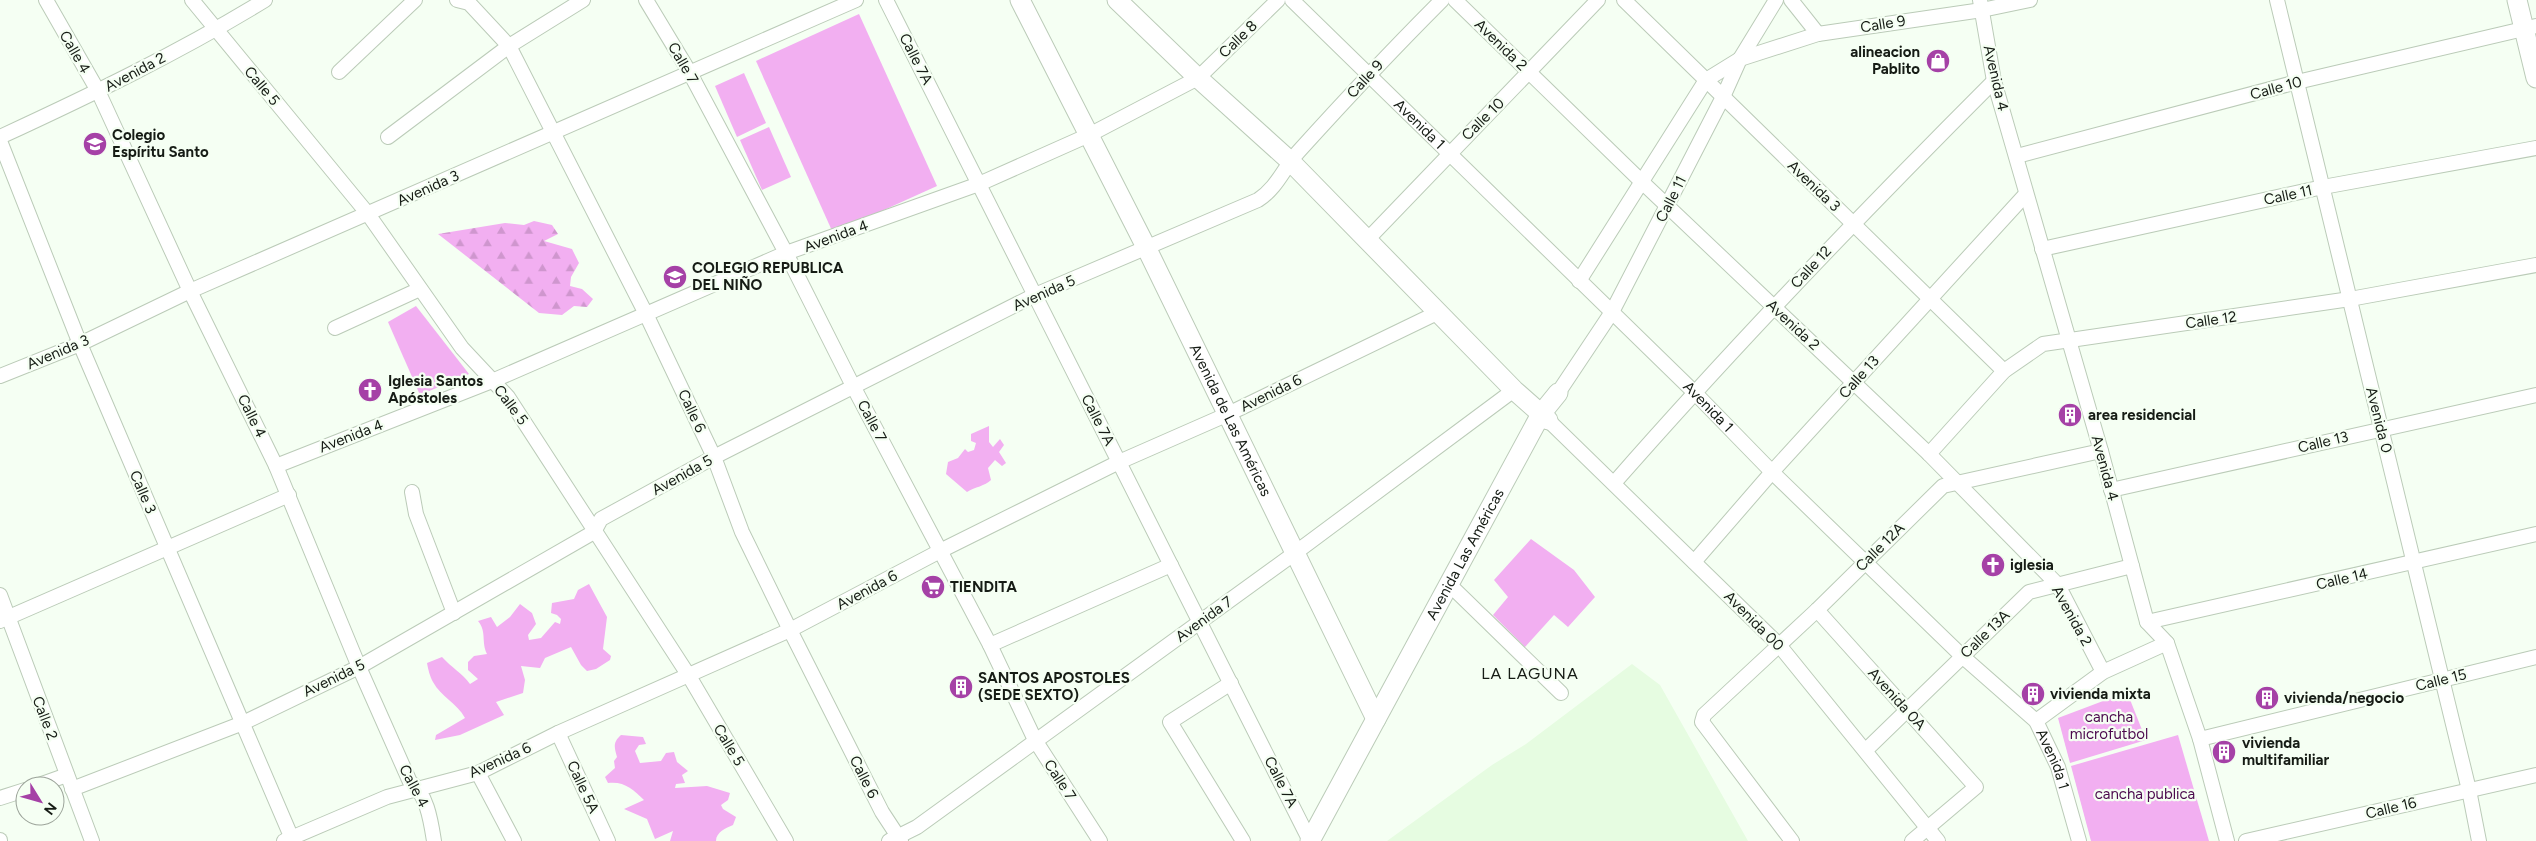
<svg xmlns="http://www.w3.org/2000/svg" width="2536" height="841" viewBox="0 0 2536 841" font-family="Figtree,sans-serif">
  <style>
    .built { fill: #e6fce1 }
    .forest { fill: url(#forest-firs) }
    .green { fill: #f2aff1 }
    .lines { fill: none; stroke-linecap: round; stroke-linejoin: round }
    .street-casing { stroke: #bbcbb8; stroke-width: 16 }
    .secondary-casing { stroke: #bbcbb8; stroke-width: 21 }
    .street { stroke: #fff; stroke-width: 14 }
    .secondary { stroke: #fff; stroke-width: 19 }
    .labels { text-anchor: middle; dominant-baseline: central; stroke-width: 4.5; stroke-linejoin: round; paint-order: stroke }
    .street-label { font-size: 15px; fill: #161c15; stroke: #f5fff3 }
    .poi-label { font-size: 15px; font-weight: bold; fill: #161c15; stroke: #f5fff3; text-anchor: start }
    .park-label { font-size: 15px; fill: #4b094d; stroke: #f5fff3 }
    .neighbourhood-label { font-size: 16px; letter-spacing: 1px; fill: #161c15; stroke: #f5fff3 }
  </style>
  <defs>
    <pattern id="forest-firs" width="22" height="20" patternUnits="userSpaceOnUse" patternTransform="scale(1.25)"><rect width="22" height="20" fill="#f2aff1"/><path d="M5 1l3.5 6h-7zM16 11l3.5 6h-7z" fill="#cf96ce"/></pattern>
  </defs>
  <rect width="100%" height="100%" fill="#f5fff3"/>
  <path class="built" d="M1632,664L1660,685L1748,841H1387L1492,765L1526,744Z"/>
  <path class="forest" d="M534,221L552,225L558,234L544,241L572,249L579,263L571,277L570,286L582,289L593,299L587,307L574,306L562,315L539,313L438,234L505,223L524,225Z"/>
  <g class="green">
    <path d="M859,14L937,186L833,233L756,61Z"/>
    <path d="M744,73L766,123L737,137L715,86Z"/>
    <path d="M769,127L791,177L762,190L740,140Z"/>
    <path d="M416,306L469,374L420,395L388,322Z"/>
    <path d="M989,426V442L993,447L1000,439L1004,445L999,452L1006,463L1002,466L995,460L988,468L991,480C985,486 975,487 967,492L946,474L948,462L958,458L965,449L968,452L974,450L976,443L971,441V434Z"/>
    <path d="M1531,539L1574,570L1595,597L1568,627L1554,615L1525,647L1493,615L1508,597L1494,580Z"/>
    <path d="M589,584L607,617L603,649L611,656L610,660L596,669L587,671L581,665L571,647L545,658L540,668L521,666L525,680L523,693L496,702L504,715L460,735L435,740L436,735L465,718C457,703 441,697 433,682C430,677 428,669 427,663L442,657C451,667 462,673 470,684L478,679L468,670V662L474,656L487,654C481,642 487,632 478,621L491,617L497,627L510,617L520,604L532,613L536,624L528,635L529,640L541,638L555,622L560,624L561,619L557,615L551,613L552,603L574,599L578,590Z"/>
    <path d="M2127,692L2146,740L2070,763L2058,718Z"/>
    <path d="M621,735L643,737L646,744L639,745L635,751L640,763L661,761L666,753L674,752L677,762L688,771L682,775L685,783L676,784L675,788L707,786L730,793L728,800L721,805L723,809L736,817L733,825C726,828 716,832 716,841H670L673,831L655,839L647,819L624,809L644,800C633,789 624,781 608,783L605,777L615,768L614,761L617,757C614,747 613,742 621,735Z"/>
    <path d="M2178,735L2209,841H2091L2071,766Z"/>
  </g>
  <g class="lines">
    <g class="street-casing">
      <g id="street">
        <path d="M46,0L98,91L190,291L276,466L359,667L410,782C427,793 431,822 434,841"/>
        <path d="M192,0L368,214L462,348L508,397L689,676L786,841"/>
        <path d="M457,0L469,3L509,46L646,314L714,457L742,532L790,630L882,812L901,841"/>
        <path d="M646,0L690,73L786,253L853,386L990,645L1035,740L1100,841"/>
        <path d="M886,0L1310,841"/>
        <path id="s1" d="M1292,0L1694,392L1772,472L1962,656L2036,721L2058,767L2079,841"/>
        <path d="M1455,0L1642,182L1929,454L2058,585L2103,672"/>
        <path d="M1624,0L2004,371"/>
        <path d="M1791,0L1818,34"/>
        <path d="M1980,0L1994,81L2101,451L2147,622L2167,643L2200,739L2227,841"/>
        <path d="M2277,0L2469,790L2479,841"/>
        <path d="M339,72L415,0"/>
        <path d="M0,137C91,95 180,52 265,0"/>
        <path d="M388,137L509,46L583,0"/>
        <path d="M0,141L80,344L293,841"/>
        <path d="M2017,156L2297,82L2536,26"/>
        <path d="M1368,239L1598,0"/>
        <path d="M2042,249L2323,187L2536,148"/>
        <path d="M1579,281L1706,80L1740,59L1818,34L1982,10L2030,0"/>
        <path d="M335,328L420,289"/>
        <path d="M0,376L80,344L190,291L856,0"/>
        <path d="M1558,393L1612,312L1723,97L1740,59L1776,0"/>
        <path d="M1548,420L1779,645L1938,841"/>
        <path d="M1929,454L2004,371L2043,344L2350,299L2536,265"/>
        <path d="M276,466L492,381L786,253L979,184L1089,135L1198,78L1278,0"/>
        <path d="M1615,482C1736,344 1864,211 1994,81"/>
        <path d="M2111,490L2536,395"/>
        <path d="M412,492L416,514L454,613"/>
        <path d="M1694,562L1772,472L2026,194"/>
        <path d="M1455,590L1561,693"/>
        <path d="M0,595L92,841"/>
        <path d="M1817,610L1976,787L1912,841"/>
        <path d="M0,621L289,495"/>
        <path d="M2147,622L2536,534"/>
        <path d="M990,645L1171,565"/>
        <path d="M1231,683L1170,722L1243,841"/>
        <path d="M2036,721L2103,672L2167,643"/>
        <path d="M558,733L608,841"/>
        <path d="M2200,739L2536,657"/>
        <path d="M1866,750L2029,592L2132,566"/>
        <path d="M478,773L514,841"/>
        <path d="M36,786L67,775"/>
        <path d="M72,789L243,723L359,667L594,532L601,519L714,457L1035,295L1258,200C1278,187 1284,167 1299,151C1346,99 1393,49 1442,0"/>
        <path d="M0,798L25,790"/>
        <path d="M0,840V841"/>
        <path d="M284,841L387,797L478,773L558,733L790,630L942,550L1119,462L1226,415L1439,312"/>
        <path d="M889,841L917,827L1295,553L1514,390"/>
        <path d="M1792,841L1702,722L1704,715L1817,610L1943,486L2101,451"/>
        <path d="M2246,841L2536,775"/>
      </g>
    </g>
    <g class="secondary-casing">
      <g id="secondary">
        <path id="s2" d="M1020,0L1147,249L1376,719"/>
        <path d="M1117,0L1198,78L1290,161L1514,390L1548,420"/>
        <path d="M2517,0L2536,78"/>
        <path id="s3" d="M1310,841L1541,414L1558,393"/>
      </g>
    </g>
    <use href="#street" class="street"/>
    <use href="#secondary" class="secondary"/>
  </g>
  <defs>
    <g id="shop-disc" transform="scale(1.25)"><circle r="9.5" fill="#a541a6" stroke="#f5fff3"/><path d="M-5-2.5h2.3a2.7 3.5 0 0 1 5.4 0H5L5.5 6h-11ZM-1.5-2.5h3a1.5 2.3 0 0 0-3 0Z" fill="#fff"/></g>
    <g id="school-disc" transform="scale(1.25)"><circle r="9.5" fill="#a541a6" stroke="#f5fff3"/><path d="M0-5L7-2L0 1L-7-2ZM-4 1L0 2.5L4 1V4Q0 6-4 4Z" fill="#fff"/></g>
    <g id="church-disc" transform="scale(1.25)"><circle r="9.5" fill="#a541a6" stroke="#f5fff3"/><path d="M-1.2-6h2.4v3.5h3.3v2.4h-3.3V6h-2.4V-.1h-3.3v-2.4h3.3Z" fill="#fff"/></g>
    <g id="building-disc" transform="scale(1.25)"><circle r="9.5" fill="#a541a6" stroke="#f5fff3"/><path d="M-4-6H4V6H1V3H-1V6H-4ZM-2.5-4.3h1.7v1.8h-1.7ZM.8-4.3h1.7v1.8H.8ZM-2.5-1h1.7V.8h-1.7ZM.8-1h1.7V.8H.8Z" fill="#fff"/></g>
    <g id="supermarket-disc" transform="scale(1.25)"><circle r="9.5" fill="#a541a6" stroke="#f5fff3"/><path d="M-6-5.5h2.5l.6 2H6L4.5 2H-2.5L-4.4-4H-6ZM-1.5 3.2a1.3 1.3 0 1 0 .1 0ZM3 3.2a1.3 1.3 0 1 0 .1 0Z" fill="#fff"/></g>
  </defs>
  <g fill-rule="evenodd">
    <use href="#shop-disc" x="1938" y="61"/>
    <use href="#school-disc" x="95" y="144"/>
    <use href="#school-disc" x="675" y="277"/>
    <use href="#church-disc" x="370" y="390"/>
    <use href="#building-disc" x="2070" y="415"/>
    <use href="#church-disc" x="1993" y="565"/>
    <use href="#supermarket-disc" x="933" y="587"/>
    <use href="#building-disc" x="961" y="687"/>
    <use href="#building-disc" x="2033" y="694"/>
    <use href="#building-disc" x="2267" y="698"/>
    <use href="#building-disc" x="2224" y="752"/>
  </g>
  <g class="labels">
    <g class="street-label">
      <text transform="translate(1883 24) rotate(-9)">Calle 9</text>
      <text transform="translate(1238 39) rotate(-44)">Calle 8</text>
      <text transform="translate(1501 45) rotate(44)">Avenida 2</text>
      <text transform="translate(75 52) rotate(60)">Calle 4</text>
      <text transform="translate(916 59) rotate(63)">Calle 7A</text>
      <text transform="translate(683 63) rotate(60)">Calle 7</text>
      <text transform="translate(135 72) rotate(-28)">Avenida 2</text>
      <text transform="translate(1996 78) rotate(77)">Avenida 4</text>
      <text transform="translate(1365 79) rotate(-47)">Calle 9</text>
      <text transform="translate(262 86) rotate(50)">Calle 5</text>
      <text transform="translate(2276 88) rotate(-15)">Calle 10</text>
      <text transform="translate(1483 119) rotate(-45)">Calle 10</text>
      <text stroke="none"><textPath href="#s1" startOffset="178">Avenida 1</textPath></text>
      <text transform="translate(1814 186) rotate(44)">Avenida 3</text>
      <text transform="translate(428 188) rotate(-24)">Avenida 3</text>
      <text transform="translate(2288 195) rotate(-12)">Calle 11</text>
      <text transform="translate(1671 199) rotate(-63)">Calle 11</text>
      <text transform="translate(836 236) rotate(-20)">Avenida 4</text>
      <text transform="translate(1811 267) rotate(-47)">Calle 12</text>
      <text transform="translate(1044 293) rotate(-24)">Avenida 5</text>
      <text transform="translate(2211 320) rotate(-8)">Calle 12</text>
      <text transform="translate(1793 325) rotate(43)">Avenida 2</text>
      <text transform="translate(58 352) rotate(-23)">Avenida 3</text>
      <text transform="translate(1859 377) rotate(-48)">Calle 13</text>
      <text transform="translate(1271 393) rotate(-26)">Avenida 6</text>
      <text transform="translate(511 405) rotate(53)">Calle 5</text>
      <text stroke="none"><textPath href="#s1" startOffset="582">Avenida 1</textPath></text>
      <text transform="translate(692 411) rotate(65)">Calle 6</text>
      <text transform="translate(252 416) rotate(64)">Calle 4</text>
      <text transform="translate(1098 420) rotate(63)">Calle 7A</text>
      <text transform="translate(2379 420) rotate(76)">Avenida 0</text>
      <text transform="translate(872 421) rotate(62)">Calle 7</text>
      <text stroke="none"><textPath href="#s2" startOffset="470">Avenida de Las Américas</textPath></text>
      <text transform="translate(351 436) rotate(-21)">Avenida 4</text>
      <text transform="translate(2323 442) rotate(-13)">Calle 13</text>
      <text transform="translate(2105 468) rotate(75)">Avenida 4</text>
      <text transform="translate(682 475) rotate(-29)">Avenida 5</text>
      <text transform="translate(143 492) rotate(67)">Calle 3</text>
      <text transform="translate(1880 547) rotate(-45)">Calle 12A</text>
      <text stroke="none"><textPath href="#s3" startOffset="326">Avenida Las Américas</textPath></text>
      <text transform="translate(2342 579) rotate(-13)">Calle 14</text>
      <text transform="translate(867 590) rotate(-28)">Avenida 6</text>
      <text transform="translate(2072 616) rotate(61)">Avenida 2</text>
      <text transform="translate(1204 619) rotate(-36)">Avenida 7</text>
      <text transform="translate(1754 621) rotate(45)">Avenida 00</text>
      <text transform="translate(1985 634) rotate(-44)">Calle 13A</text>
      <text transform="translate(334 678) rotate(-26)">Avenida 5</text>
      <text transform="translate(2441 680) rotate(-14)">Calle 15</text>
      <text transform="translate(1897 699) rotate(48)">Avenida 0A</text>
      <text transform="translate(45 718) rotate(69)">Calle 2</text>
      <text transform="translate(729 745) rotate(59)">Calle 5</text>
      <text stroke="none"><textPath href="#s1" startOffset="1078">Avenida 1</textPath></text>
      <text transform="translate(500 760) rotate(-24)">Avenida 6</text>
      <text transform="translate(864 777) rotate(63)">Calle 6</text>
      <text transform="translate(1060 780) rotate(57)">Calle 7</text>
      <text transform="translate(1281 782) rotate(63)">Calle 7A</text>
      <text transform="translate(414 786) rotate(62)">Calle 4</text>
      <text transform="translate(583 787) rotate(65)">Calle 5A</text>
      <text transform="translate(2391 808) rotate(-13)">Calle 16</text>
    </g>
    <g class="poi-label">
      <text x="1920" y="52" text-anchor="end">alineacion<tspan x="1920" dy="17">Pablito</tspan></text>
      <text x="112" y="135">Colegio<tspan x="112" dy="17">Espíritu Santo</tspan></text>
      <text x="692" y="268">COLEGIO REPUBLICA<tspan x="692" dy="17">DEL NIÑO</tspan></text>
      <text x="388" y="381">Iglesia Santos<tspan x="388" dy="17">Apóstoles</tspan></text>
      <text x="2088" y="415">area residencial</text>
      <text x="2010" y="565">iglesia</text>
      <text x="950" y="587">TIENDITA</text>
      <text x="978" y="678">SANTOS APOSTOLES<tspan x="978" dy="17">(SEDE SEXTO)</tspan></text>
      <text x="2050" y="694">vivienda mixta</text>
      <text x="2284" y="698">vivienda/negocio</text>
      <text x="2242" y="743">vivienda<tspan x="2242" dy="17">multifamiliar</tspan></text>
    </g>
    <g class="park-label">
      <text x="2109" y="717">cancha<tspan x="2109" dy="17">microfutbol</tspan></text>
      <text x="2145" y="794">cancha publica</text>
    </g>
    <g class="neighbourhood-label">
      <text x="1530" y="673">LA LAGUNA</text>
    </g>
  </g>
  <g transform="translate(40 801) rotate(127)"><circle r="24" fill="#f5fff3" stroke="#9ca49a"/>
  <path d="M0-4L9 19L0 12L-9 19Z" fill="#a541a6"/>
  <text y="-8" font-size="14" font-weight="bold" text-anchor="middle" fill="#161c15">N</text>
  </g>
</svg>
